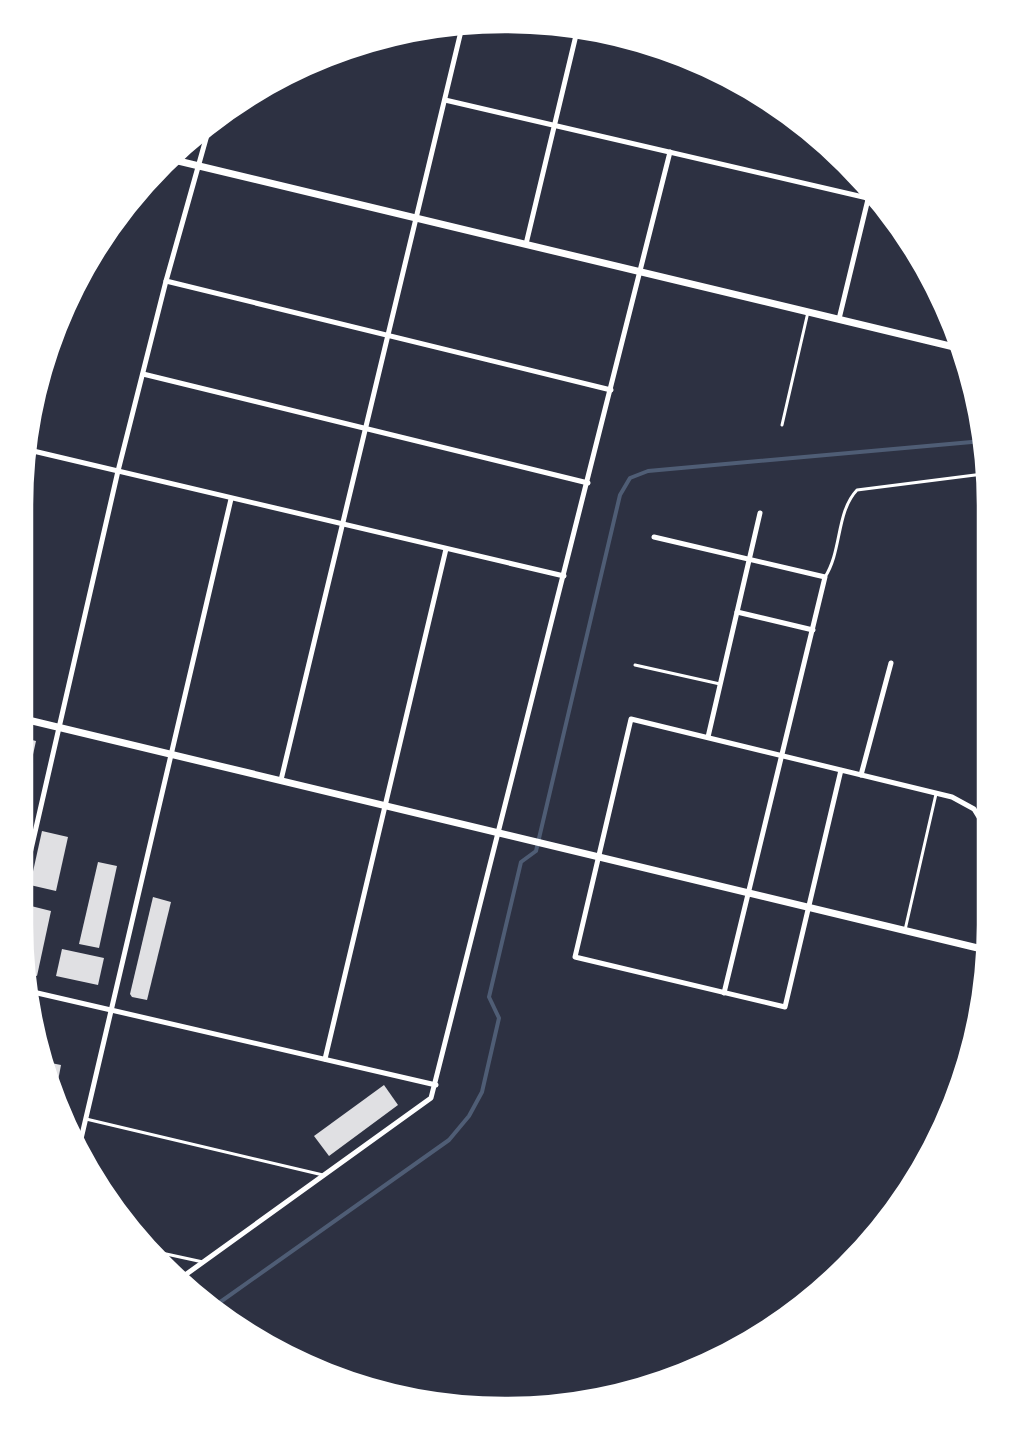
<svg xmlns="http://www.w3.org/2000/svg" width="1011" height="1430" viewBox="0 0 1011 1430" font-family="'Times New Roman',serif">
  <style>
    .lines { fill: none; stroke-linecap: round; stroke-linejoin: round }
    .stream { stroke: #4f5d75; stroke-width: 4 }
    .building { fill: #e0e0e3 }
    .service { stroke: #fff; stroke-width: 3 }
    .minor { stroke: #fff; stroke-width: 5 }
    .tertiary { stroke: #fff; stroke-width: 7 }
    .rim { fill: none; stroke: #fff; stroke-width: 2.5 }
  </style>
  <rect width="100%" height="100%" fill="#2d3142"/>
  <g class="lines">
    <path class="stream" d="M216,1305L449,1140L469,1116L482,1092L499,1018L489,997L521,862L536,851L620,495L630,478L648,471L983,441"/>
  </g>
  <g class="building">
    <path d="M24,738L36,741L32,759L24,757Z"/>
    <path d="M24,759L33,761L27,785L24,784Z"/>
    <path d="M42,831L68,837L56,891L30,885Z"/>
    <path d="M98,862L117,866L99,948L79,944Z"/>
    <path d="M153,897L171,902L147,1000L132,997L130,994Z"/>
    <path d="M31,906L51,911L37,976L30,974L25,935Z"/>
    <path d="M62,949L104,958L98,985L56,976Z"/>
    <path d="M46,1062L61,1065L57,1086L49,1069Z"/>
    <path d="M384,1085L398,1105L329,1156L314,1136Z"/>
  </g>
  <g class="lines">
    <g class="service">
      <path d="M782,425L808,312"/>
      <path d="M825,577C842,551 836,512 857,490L983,474"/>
      <path d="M635,665L720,684"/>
      <path d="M905,930L936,794"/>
      <path d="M86,1119L323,1175"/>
      <path d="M157,1252L203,1262"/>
    </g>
    <g class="minor">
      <path d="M445,100L876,200"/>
      <path d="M526,244L577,31"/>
      <path d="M166,281L611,390"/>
      <path d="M839,319L870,191"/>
      <path d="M143,374L588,483"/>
      <path d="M29,450L564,576"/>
      <path d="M654,537L825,577L724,993"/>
      <path d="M737,612L813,630"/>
      <path d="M708,737L760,513"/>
      <path d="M841,770L785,1007L575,957L631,719L952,797L974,809L985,827"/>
      <path d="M861,775L891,663"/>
      <path d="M281,780L462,27"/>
      <path d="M24,880L118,471L166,281L209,128"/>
      <path d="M33,992L436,1085"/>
      <path d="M325,1059L446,549"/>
      <path d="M81,1139L231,499"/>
      <path d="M181,1278L431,1098L670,152"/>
    </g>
    <g class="tertiary">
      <path d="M174,160L954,347"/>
      <path d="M24,719L986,950"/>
    </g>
  </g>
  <path d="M0 0H1011V1430H0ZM505 32H505A473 473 0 0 1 978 505V925A473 473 0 0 1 505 1398H505A473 473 0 0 1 32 925V505A473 473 0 0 1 505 32Z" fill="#fff" fill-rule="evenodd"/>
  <path class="rim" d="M505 32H505A473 473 0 0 1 978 505V925A473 473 0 0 1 505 1398H505A473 473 0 0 1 32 925V505A473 473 0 0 1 505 32Z"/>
</svg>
